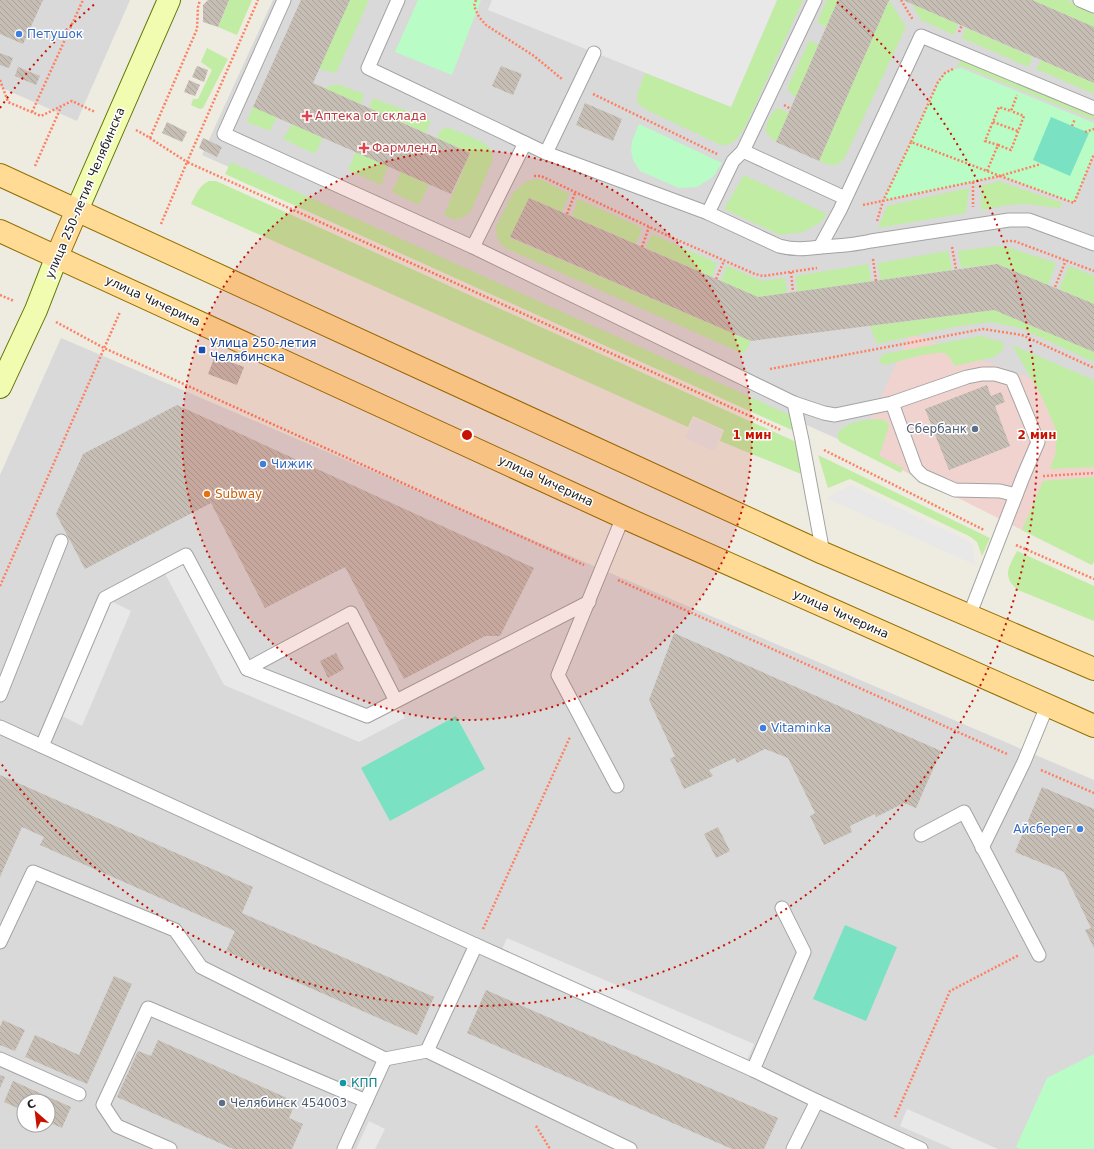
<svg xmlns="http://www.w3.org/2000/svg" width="1094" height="1149" viewBox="0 0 1094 1149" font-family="'DejaVu Sans',sans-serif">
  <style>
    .residential { fill: #dad9d9; fill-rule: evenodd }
    .commercial { fill: #f0d3cf }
    .grass { fill: #c1eca3 }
    .park { fill: #bafcc5 }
    .pitch { fill: #7ae2c3 }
    .parking { fill: #e8e8e8 }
    .building { fill: url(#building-back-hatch) }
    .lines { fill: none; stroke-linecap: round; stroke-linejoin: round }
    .lane-casing { stroke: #a3a3a3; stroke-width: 15 }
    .secondary-casing { stroke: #5f7600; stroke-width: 24 }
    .primary-casing { stroke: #947000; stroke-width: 24 }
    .path { stroke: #ff7f61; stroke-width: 2.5; stroke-dasharray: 2 2; stroke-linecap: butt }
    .lane { stroke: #fff; stroke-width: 13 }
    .secondary { stroke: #f2fcb1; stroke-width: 22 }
    .primary { stroke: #ffdb95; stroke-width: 22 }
    .ring { fill: none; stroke: #c81200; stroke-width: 2; stroke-dasharray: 2 4 }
    .shop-dot { fill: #3f7fe0; stroke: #fff; stroke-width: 1.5 }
    .health-dot { fill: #e0444e; stroke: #fff; stroke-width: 1.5 }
    .transit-dot { fill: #1a4fb4; stroke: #fff; stroke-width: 1.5 }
    .service-dot { fill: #5c6f8a; stroke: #fff; stroke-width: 1.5 }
    .food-dot { fill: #e8710a; stroke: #fff; stroke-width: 1.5 }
    .culture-dot { fill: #0f9aa8; stroke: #fff; stroke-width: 1.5 }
    .labels { text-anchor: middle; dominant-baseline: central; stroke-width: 3; stroke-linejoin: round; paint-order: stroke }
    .shop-label { font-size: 12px; fill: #366cbe; stroke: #fff; text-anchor: start }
    .health-label { font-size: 12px; fill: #be3a42; stroke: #fff; text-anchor: start }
    .street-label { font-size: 12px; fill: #1c1c1c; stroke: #fff }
    .transit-label { font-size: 12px; fill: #164399; stroke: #fff; text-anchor: start }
    .service-label { font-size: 12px; fill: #4e5e75; stroke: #fff; text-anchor: end }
    .food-label { font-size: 12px; fill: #c56008; stroke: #fff; text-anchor: start }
    .culture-label { font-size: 12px; fill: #0d838f; stroke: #fff; text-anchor: start }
    .centre { fill: #c81200; stroke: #fff; stroke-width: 2 }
    .ring-label { font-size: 12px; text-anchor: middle; font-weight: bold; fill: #c81200; stroke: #fff; stroke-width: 3; stroke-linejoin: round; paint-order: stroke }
  </style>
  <defs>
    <pattern id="building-back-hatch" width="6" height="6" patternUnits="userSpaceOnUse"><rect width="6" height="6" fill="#c6beb4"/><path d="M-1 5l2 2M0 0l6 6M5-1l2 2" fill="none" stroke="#aaa39a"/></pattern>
  </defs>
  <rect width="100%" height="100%" fill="#eeebe1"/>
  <g class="residential">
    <path d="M0,0H130L77,121L0,87Z"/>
    <path d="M273,0H1094V402L858,448L202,155Z"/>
    <path d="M61,338L1094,780V1149H0V475ZM24,1101H48V1125H24Z"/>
  </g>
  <path class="commercial" d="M910,333L1094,402V561L1092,565L858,448Z"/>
  <g class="grass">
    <path d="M229,0H252L237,35L218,27Z"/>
    <path d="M350,0H369L336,73L319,69Z"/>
    <path d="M777,0H803L747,123C740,134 736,146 721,145L647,110L638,104L637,95L645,73L731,107Z"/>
    <path d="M827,0H838L826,27L818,23V20Z"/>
    <path d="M889,0L906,27L845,157C836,169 831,166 819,161Z"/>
    <path d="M1032,0H1066L1094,11V27Z"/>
    <path d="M912,4L958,24L954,35L921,20Z"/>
    <path d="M966,28L1033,57L1028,67L962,38Z"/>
    <path d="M809,41H811L819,45L796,97L788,91V86Z"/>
    <path d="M207,48L228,59L203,108L200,109L191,105L193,99H198L212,70L201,62Z"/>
    <path d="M964,59L1094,112V120L965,67L956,65Z"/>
    <path d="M1041,60L1094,83V94L1036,69Z"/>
    <path d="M337,84L364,94L361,104L323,88Z"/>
    <path d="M373,98L431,120L426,133L369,108Z"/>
    <path d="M253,107L277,117L270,131L247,122Z"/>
    <path d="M778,108L789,113L776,142L766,133C765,125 771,112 778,108Z"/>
    <path d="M292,124L323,138L315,154L283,139Z"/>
    <path d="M446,127C456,131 484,140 490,149C493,153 493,157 492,162L471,211L464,217L455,220L444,215L470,153L437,138L439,132Z"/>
    <path d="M356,152L388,166L381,185L348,170Z"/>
    <path d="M231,162L792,416L794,431L225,174Z"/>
    <path d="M401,172L429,185L419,205L392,192Z"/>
    <path d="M744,175L827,214L821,222L803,232L780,235L724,209Z"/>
    <path d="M540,179L569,194L562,212L529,198L510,238L751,341L744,354L505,248L500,243L497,237L496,227L513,193L527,181Z"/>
    <path d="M209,181H216L794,441L796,443L801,474L720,441L724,430L693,416L688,427L191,204C196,194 199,186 209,181Z"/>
    <path d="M999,181L1062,203L1060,208L1027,204L1008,205L981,210V186Z"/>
    <path d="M969,188L966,213L878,228L887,206Z"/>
    <path d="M578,199L642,228L636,244L572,216Z"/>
    <path d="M652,234L717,263L712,277L646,248Z"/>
    <path d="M998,246L1007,247L1056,263L1048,285L997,264L961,268L958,251Z"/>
    <path d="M948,251L952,270L880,280L878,263Z"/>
    <path d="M868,264L871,281L797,292L796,276Z"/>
    <path d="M727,266L762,281L785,278L787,293L758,297L721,281Z"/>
    <path d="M1069,266L1094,276V304L1059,289Z"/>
    <path d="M994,310L1094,352V362L1020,328L991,322L954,327L877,344L870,326Z"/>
    <path d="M981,336L1004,343L1002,351L994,357L955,366C952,362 950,356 946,354C937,349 897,362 886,365L882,364L879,361L880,358L884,354Z"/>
    <path d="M1012,345L1094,380V467L1050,469L1056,452L1055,427L1042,397Z"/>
    <path d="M878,419C883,420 887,420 889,426L879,456L903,468L901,473L840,442L838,439V432C850,421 863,420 878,419Z"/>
    <path d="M818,455L990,538L982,556L977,542L971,537L850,479L828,488Z"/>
    <path d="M1094,477V561L1092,565L1022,530L1043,481Z"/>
    <path d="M1017,551L1094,586V621L1018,590C1002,577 1008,568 1017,551Z"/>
  </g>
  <g class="park">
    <path d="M418,0H481L452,75L395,52Z"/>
    <path d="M961,68L1094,123V154L1074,203L1000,176L883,201L938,82C946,72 948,70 961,68Z"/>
    <path d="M639,124L722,163L713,177L697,187L679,188L640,171L633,160L631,151L632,141Z"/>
    <path d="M1094,1054V1149H1021L1016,1147L1047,1078Z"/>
  </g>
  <g class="pitch">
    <path d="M1051,117L1089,133L1070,176L1033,160Z"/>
    <path d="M456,716L485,769L390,821L361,768Z"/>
    <path d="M845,925L897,947L866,1021L813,999Z"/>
  </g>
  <g class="parking">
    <path d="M492,0H777L731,107L488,10Z"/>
    <path d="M694,418L723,431L714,451L685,438Z"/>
    <path d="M851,485L972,543L975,565L826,498Z"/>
    <path d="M186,555L247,669L367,716L396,701L405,718L359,742L224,685L162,568Z"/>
    <path d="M105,598L131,611L82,726L56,713Z"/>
    <path d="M507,938L754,1044L747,1060L500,954Z"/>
    <path d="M907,1109L998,1149H953L900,1126Z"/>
    <path d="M369,1121L385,1129L375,1149H356Z"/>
  </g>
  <g class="building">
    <path d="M0,0H43L23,44L0,34Z"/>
    <path d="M208,0H229L218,27L203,22V5Z"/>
    <path d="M301,0H350L313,83L470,153L451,194L253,107Z"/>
    <path d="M838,0H889L819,161L776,142Z"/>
    <path d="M903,0H1032L1094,27V83Z"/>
    <path d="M0,53L13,58L9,68L0,65Z"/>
    <path d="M197,66L208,70L204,82L192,77Z"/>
    <path d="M501,66L522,74L513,95L492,86Z"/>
    <path d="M18,67L40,76L36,85L15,76Z"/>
    <path d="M189,80L200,85L195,96L184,92Z"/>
    <path d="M585,103L622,119L613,141L576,125Z"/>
    <path d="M167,122L187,132L182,142L162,133Z"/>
    <path d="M203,138L222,147L217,157L199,148Z"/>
    <path d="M529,198L758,297L997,264L1094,304V352L994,310L751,341L510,237Z"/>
    <path d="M215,356L244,367L237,385L208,374Z"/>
    <path d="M987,385L991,396L1001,392L1005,402L995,406L1010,446L949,470L925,409Z"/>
    <path d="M177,405L534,568L500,636H485L404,679L345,567L265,608L211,503L85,569L56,514L83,454Z"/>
    <path d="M674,633L941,751L916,808L904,803L876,817L875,814L850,826L852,832L824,845L810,816L815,813L788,758L765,749L737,763L735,758L709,770L713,776L684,789L670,759L675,756L649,700Z"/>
    <path d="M336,653L344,669L328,678L320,661Z"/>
    <path d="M0,775L253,887L242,913L434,997L417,1035L226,951L235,931L40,845L44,837L22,827L0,877Z"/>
    <path d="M1042,787L1094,809V948L1085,930L1091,928L1064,872L1015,852Z"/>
    <path d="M718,827L730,851L716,858L704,834Z"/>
    <path d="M114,976L132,984L87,1084L25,1057L35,1035L79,1055Z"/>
    <path d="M486,990L778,1118L764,1149H732L467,1033Z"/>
    <path d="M3,1020L25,1030L15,1051L0,1045V1027Z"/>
    <path d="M158,1040L296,1102L289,1118L303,1124L292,1149H233L117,1097L138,1051L151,1056Z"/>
    <path d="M0,1075L5,1077L0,1088Z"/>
    <path d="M341,1078L348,1081L346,1087L338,1084Z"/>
    <path d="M13,1081L71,1107L62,1128L48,1122V1101H24V1111L4,1102Z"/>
  </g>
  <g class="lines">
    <g class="lane-casing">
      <g id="lane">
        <path d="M284,0L224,134L473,247L794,403L824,413L835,415L892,403L967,377L982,374H995L1012,379L1038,442L1023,477L969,616"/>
        <path d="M398,0L368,68L546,153L708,213L779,246C794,250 806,249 820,247C838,246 854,245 871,241L1009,220H1029L1094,244"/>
        <path d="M1080,0L1094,6"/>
        <path d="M743,151L845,198"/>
        <path d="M546,153L594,53"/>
        <path d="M708,213L733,161L743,151L815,0"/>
        <path d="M473,247L525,143"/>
        <path d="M820,247L840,210L921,36L1094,108"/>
        <path d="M794,403L802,440L823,553"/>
        <path d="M892,403L916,469L923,476L930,479L955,490L1000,491L1016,495"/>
        <path d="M247,669L351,613L396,701"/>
        <path d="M0,695L61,541"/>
        <path d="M0,727L476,945L753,1070L817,1101L921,1149"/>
        <path d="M42,746L105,598L186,555L247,669L367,716L589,602"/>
        <path d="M617,786L558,675L623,517"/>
        <path d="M921,835L964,812L1039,955"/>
        <path d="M982,848L1024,762L1047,706"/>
        <path d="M0,942L33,872L175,930L201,967L385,1059L427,1051L630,1149"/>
        <path d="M427,1051L476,945"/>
        <path d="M0,1059L79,1094"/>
        <path d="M753,1070L804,952L782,908"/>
        <path d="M170,1149L117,1126L103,1105L148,1008L366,1101"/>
        <path d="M344,1149L385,1059"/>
        <path d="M793,1149L817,1101"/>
      </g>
    </g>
    <g class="secondary-casing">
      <g id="secondary">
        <path d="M77,210L169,0"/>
        <path d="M0,387L36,310L57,256"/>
      </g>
    </g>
    <g class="primary-casing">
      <g id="primary">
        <path d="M0,175L823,553L1094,669"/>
        <path d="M0,231L623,517L1094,726"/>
        <path d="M57,256L77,210"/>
      </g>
    </g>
    <g class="path">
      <path d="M476,0L474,6L479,17L486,25L534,56L562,79"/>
      <path d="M901,0L913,20"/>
      <path d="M959,32L962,25"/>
      <path d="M0,80L8,102L41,116L72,101L95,112"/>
      <path d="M593,94L717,154"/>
      <path d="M784,105L791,109"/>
      <path d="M32,112L83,0"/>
      <path d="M993,122L1018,131"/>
      <path d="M1072,126L1075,119"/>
      <path d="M136,130L145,135L187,162L258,0"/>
      <path d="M1085,132L1094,129"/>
      <path d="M150,138L197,29L198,7L200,0"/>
      <path d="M911,142L938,82L945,73L953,69"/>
      <path d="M998,145L1011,150L1024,116L1011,111"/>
      <path d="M35,166L61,107"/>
      <path d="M987,171L998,145L985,141L999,107L1011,111L1017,95"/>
      <path d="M534,176H541L673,238L755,274L763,276L817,268"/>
      <path d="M973,182V207"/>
      <path d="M863,205L1000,176L1074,203L1094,154"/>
      <path d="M567,214L575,193"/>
      <path d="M877,221L883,201L911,142L1000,176L1041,164"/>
      <path d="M161,224L187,162L781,430"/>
      <path d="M1006,241H1014L1094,271"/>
      <path d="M642,247L649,227"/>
      <path d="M952,247L956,269"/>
      <path d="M873,259L876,281"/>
      <path d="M791,272L793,292"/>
      <path d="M716,279L724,261"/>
      <path d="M1055,287L1066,260"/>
      <path d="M0,295L14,301"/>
      <path d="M56,322L104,348L584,565"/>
      <path d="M770,369L983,329L1022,335L1094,368"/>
      <path d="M824,450L984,530"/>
      <path d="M1043,476L1094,473"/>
      <path d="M1016,545L1094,579"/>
      <path d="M618,580L1007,754"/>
      <path d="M0,586L120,312"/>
      <path d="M1041,770L1094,793"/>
      <path d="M483,929L570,737"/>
      <path d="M895,1117L950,991L1019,955"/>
      <path d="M536,1126L550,1149"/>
    </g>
    <use href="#lane" class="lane"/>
    <use href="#secondary" class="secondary"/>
    <use href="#primary" class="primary"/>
  </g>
  <circle cx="467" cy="435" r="285" fill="#c81200" fill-opacity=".12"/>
  <g class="ring">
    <circle cx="467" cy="435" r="285"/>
    <path d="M0 108A570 570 0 0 1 97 2M837 2A570 570 0 1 1 0 762"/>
  </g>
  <g class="shop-dot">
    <circle cx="19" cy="34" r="4"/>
    <circle cx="263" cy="464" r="4"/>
    <circle cx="763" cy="728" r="4"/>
    <circle cx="1080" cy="829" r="4"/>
  </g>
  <g class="health-dot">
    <path d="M305 110h4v4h4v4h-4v4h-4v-4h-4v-4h4z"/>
    <path d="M362 142h4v4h4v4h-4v4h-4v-4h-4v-4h4z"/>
  </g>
  <rect class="transit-dot" x="198" y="346" width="8" height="8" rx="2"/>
  <g class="service-dot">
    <circle cx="975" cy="429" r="4"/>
    <circle cx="222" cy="1103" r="4"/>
  </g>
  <circle class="food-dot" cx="207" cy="494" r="4"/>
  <circle class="culture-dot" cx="343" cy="1083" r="4"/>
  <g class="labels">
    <g class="shop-label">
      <text x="27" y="34">Петушок</text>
      <text x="271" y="464">Чижик</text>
      <text x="771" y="728">Vitaminka</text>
      <text x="1072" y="829" text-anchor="end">Айсберег</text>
    </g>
    <g class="health-label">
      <text x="315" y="116">Аптека от склада</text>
      <text x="372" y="148">Фармленд</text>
    </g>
    <g class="street-label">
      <text transform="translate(85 193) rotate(-67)">улица 250-летия Челябинска</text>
      <text transform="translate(153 301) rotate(25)">улица Чичерина</text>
      <text transform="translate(546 481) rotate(25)">улица Чичерина</text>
      <text transform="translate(841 614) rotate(24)">улица Чичерина</text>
    </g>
    <g class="transit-label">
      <text x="210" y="343">Улица 250-летия<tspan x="210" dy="14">Челябинска</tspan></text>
    </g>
    <g class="service-label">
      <text x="967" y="429">Сбербанк</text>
      <text x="230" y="1103" text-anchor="start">Челябинск 454003</text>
    </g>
    <g class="food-label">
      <text x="215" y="494">Subway</text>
    </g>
    <g class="culture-label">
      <text x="351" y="1083">КПП</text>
    </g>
  </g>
  <circle cx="467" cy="435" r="6" class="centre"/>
  <g class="ring-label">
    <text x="752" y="439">1 мин</text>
    <text x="1037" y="439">2 мин</text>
  </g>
  <g transform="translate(36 1113) rotate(332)"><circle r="19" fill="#ffffff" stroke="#a4a4a4"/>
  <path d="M0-3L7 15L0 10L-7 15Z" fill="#c81200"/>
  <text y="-6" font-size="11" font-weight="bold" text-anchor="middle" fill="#1c1c1c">С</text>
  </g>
</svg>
